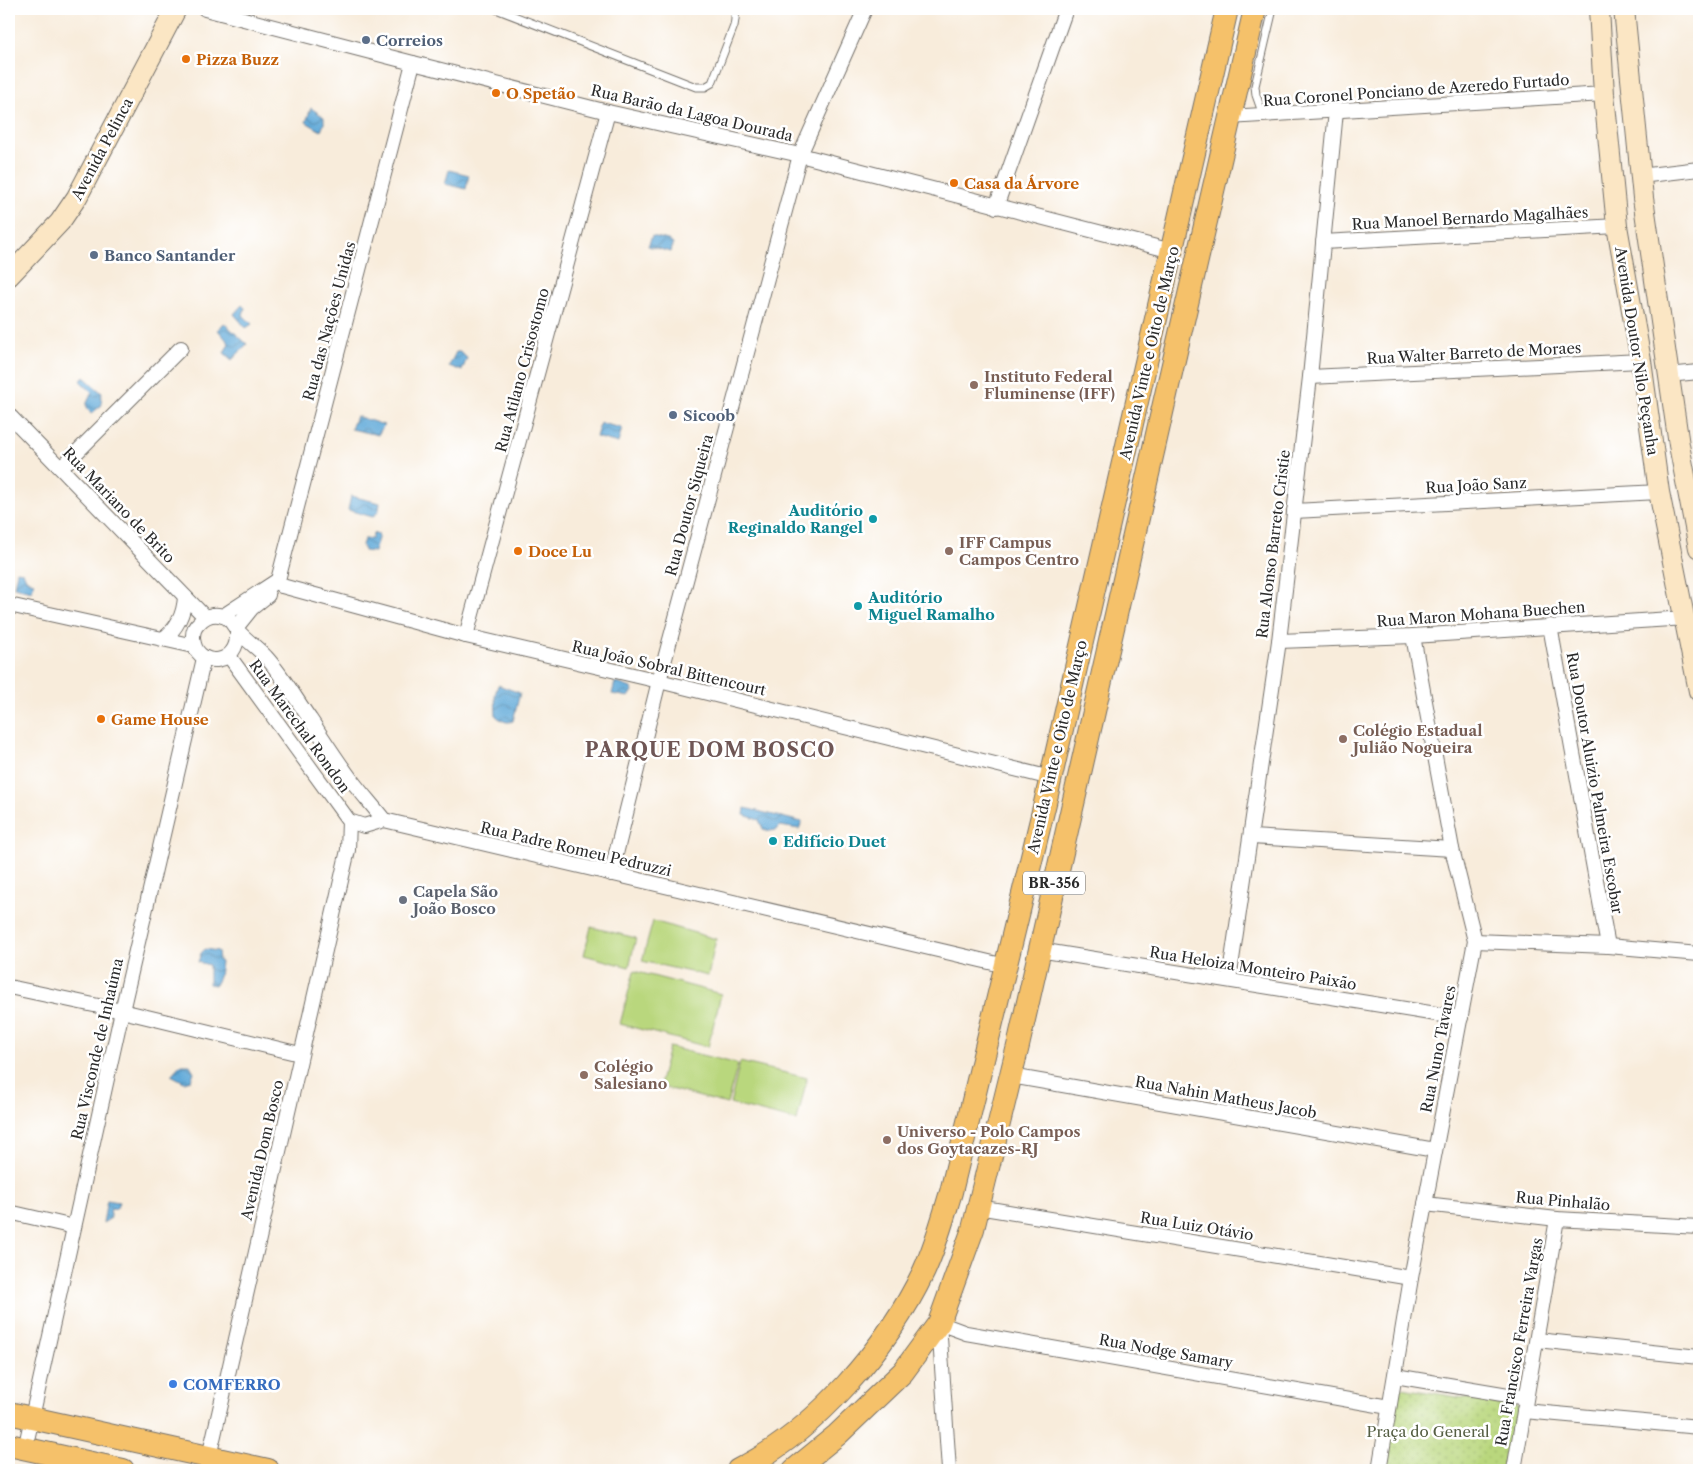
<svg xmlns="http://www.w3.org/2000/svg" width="1708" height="1479" viewBox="0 0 1708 1479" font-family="'Libre Caslon Text',serif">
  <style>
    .grass { fill: url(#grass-dots); stroke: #728154 }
    .garden { fill: #b9d77d; stroke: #728154 }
    .water { fill: url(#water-waves); stroke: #466a82 }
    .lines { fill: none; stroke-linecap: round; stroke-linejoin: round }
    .lane-casing { stroke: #736f69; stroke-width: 9 }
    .street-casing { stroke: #736f69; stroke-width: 16 }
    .secondary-casing { stroke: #736f69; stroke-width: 22 }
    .primary-casing { stroke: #736f69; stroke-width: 24 }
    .lane { stroke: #fff; stroke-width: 7 }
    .street { stroke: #fff; stroke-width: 14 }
    .secondary { stroke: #fbe6c4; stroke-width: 20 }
    .primary { stroke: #f5c16b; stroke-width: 22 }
    .service-dot { fill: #5c6f8a; stroke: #fff; stroke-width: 2 }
    .food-dot { fill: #e8710a; stroke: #fff; stroke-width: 2 }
    .education-dot { fill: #8d6e63; stroke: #fff; stroke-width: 2 }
    .culture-dot { fill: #0f9aa8; stroke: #fff; stroke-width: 2 }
    .worship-dot { fill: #6b7280; stroke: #fff; stroke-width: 2 }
    .shop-dot { fill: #3f7fe0; stroke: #fff; stroke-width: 2 }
    .labels { text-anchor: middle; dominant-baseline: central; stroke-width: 5; stroke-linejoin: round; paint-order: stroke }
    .shield { fill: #fff; stroke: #6b6b6b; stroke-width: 1 }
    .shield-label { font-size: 14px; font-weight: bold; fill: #2b2b2b }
    .service-label { font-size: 15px; font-weight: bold; fill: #4e5e75; stroke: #fff; text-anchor: start }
    .food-label { font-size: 15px; font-weight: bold; fill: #c56008; stroke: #fff; text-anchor: start }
    .street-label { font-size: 15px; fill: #2b2b2b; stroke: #fff }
    .education-label { font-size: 15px; font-weight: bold; fill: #785e54; stroke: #fff; text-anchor: start }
    .culture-label { font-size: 15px; font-weight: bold; fill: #0d838f; stroke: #fff; text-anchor: start }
    .worship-label { font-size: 15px; font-weight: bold; fill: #5b616d; stroke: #fff; text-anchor: start }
    .shop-label { font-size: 15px; font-weight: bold; fill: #366cbe; stroke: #fff; text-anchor: start }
    .park-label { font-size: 15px; fill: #565f44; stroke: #fff }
    .district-label { font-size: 20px; font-weight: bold; letter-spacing: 1px; fill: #6f5655; stroke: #fff }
  </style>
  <defs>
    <pattern id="grass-dots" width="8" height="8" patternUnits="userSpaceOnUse" patternTransform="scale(1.25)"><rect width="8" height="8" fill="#b9d77d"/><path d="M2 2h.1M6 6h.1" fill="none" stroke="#9fb96c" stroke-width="1.8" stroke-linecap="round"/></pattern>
    <pattern id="water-waves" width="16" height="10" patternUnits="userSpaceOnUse" patternTransform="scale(1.25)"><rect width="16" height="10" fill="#62aad9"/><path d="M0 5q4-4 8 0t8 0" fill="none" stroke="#518bb0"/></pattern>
  </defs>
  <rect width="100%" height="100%" fill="#fff"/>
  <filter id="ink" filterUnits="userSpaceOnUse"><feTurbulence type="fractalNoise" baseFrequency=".02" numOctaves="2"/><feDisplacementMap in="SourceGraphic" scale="10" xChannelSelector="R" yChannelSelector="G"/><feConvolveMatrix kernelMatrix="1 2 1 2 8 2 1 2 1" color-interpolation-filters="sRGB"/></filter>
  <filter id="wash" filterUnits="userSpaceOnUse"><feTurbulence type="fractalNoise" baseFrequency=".0096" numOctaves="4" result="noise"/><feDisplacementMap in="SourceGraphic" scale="20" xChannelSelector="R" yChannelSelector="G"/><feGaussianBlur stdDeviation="1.12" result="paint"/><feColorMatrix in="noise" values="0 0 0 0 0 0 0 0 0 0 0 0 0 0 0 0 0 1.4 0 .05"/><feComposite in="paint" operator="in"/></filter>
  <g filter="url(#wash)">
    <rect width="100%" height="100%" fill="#f8ecdb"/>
    <path class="grass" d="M1396,1387L1519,1407L1509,1470H1383Z"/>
    <g class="garden">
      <path d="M653,921L716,939L708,976L642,961Z"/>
      <path d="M591,927L636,938L629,967L584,955Z"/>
      <path d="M634,971L721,994L708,1047L620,1024Z"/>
      <path d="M669,1047L738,1064L727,1104L659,1086Z"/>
      <path d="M740,1062L807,1078L797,1121L730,1104Z"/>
    </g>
    <g class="water">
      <path d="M311,108L324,117V124L321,131L306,122Z"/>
      <path d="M449,170L469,175L466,189L445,184Z"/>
      <path d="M652,236L668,240L673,244L671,252L648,246Z"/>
      <path d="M242,305L245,308L243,315L252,324L246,328L234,314Z"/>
      <path d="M224,323L247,344L232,360L224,353L229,343L218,330Z"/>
      <path d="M456,352H460L467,358L462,371L449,366Z"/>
      <path d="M84,377L102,393L101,398L102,405L91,414L86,405L92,392L80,381Z"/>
      <path d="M356,416L384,425L378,435L351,429Z"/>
      <path d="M600,423L622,428L618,443L596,437Z"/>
      <path d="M351,496L380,503L379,510L373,517L348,510Z"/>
      <path d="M373,533L379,535L374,552L364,551L362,545L364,539H372Z"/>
      <path d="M17,571L23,572L26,579L34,583L32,591L14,587Z"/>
      <path d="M615,682L631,688L633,691L629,697L612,694Z"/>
      <path d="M498,685L520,693L513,721C506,724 501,720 496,716L495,695Z"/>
      <path d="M745,808L802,822L799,829L780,826L777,830L770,831L763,829L759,820L744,815Z"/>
      <path d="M205,949L218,951L219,961L221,962L219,977L215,985L209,984V965L198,962L201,953Z"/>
      <path d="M180,1065H190L194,1072L191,1080L184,1082L171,1075Z"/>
      <path d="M107,1200L119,1202L117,1208L110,1210L111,1218L103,1223Z"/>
    </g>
  </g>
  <g filter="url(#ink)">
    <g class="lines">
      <g class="lane-casing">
        <g id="lane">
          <path d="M496,9L696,87H705L712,83L734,26C735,20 737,13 732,9"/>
          <path d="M1263,115L1256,95L1255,86L1273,9"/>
        </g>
      </g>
      <g class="street-casing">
        <g id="street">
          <path d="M205,9L413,63L608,112L800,155L1172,251"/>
          <path d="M1229,117L1604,94"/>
          <path d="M1640,176L1699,169"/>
          <path d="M996,207L1066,9"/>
          <path d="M1323,242L1617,226"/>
          <path d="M1668,375L1699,372"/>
          <path d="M1310,377L1641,361"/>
          <path d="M9,415L205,617"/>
          <path d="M61,468L181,348"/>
          <path d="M1294,511L1659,492"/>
          <path d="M282,586L466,636L659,681L1051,778"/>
          <path d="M282,586L278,580L413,63"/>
          <path d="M9,605L194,646"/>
          <path d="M223,616L278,580"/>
          <path d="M1550,626L1608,946"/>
          <path d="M236,628L252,608L268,595"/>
          <path d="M237,631C240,666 200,668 194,644C192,636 193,628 199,623C205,616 214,613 223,616C231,618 233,626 238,631C247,641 258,648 266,657C281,673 297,701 310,719C324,740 338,762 353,782C363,795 374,807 384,820L1006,966"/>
          <path d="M466,636L608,112"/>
          <path d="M163,639C177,629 184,613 185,597"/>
          <path d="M1279,641L1413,636L1686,618"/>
          <path d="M229,656L349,821L364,826L384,820"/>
          <path d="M1251,837L1452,849"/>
          <path d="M611,874L659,681L800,155L865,9"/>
          <path d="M1475,941L1608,946L1699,954"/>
          <path d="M1039,950L1461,1018"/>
          <path d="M1229,980L1279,641L1310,377L1336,111"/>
          <path d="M9,987L122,1011L300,1054"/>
          <path d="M1011,1076L1435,1150"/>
          <path d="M1425,1204L1557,1219L1699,1227"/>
          <path d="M978,1207L1411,1278"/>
          <path d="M9,1212L74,1227"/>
          <path d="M1537,1340L1699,1357"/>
          <path d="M1395,1376L1526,1398"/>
          <path d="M1524,1411L1699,1427"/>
          <path d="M25,1449L122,1011L204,658"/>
          <path d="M209,1457L348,850L349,821"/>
          <path d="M949,1470L939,1323L966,1333L1389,1407"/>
          <path d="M1379,1470L1411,1278L1475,941L1452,849L1413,636"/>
          <path d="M1514,1470L1557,1219"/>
        </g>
      </g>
      <g class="secondary-casing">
        <g id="secondary">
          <path d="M1599,9L1604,94L1617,226L1641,361L1659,492L1699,691"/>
          <path d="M1624,9L1643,198L1679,445L1699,548"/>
          <path d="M9,276L60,222L77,197L176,9"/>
        </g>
      </g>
      <g class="primary-casing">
        <g id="primary">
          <path d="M9,1413L268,1470"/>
          <path d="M9,1445L123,1470"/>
          <path d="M738,1470C815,1432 888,1347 924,1271C936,1245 943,1218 951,1192L1045,803L1227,9"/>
          <path d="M794,1470L837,1435L903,1372L939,1323L973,1229L1018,1046L1168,386L1255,9"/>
        </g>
      </g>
      <use href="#lane" class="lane"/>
      <use href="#street" class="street"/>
      <use href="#secondary" class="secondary"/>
      <use href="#primary" class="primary"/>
    </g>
  </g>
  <g class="service-dot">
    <circle cx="366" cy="40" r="5"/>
    <circle cx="94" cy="255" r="5"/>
    <circle cx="673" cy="415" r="5"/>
  </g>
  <g class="food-dot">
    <circle cx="186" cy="59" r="5"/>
    <circle cx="496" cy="93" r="5"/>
    <circle cx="954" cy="183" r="5"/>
    <circle cx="518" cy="551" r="5"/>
    <circle cx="101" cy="719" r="5"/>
  </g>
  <g class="education-dot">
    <circle cx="974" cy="385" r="5"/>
    <circle cx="949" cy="551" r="5"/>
    <circle cx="1343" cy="739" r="5"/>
    <circle cx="584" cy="1075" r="5"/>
    <circle cx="887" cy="1140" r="5"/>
  </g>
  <g class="culture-dot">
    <circle cx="873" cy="519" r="5"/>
    <circle cx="858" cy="606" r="5"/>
    <circle cx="773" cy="841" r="5"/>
  </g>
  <circle class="worship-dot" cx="403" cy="900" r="5"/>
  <circle class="shop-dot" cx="173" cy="1384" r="5"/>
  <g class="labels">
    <rect class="shield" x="1023" y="871.5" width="62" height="23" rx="4"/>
    <g class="shield-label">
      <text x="1054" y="883">BR-356</text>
    </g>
    <g class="service-label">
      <text x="376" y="40">Correios</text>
      <text x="104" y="255">Banco Santander</text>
      <text x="683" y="415">Sicoob</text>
    </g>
    <g class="food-label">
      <text x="196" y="59">Pizza Buzz</text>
      <text x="506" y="93">O Spetão</text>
      <text x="964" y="183">Casa da Árvore</text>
      <text x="528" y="551">Doce Lu</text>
      <text x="111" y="719">Game House</text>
    </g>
    <g class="street-label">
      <text transform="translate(1416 90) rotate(-4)">Rua Coronel Ponciano de Azeredo Furtado</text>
      <text transform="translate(692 113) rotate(13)">Rua Barão da Lagoa Dourada</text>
      <text transform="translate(102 149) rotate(-62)">Avenida Pelinca</text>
      <text transform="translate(1470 218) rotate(-3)">Rua Manoel Bernardo Magalhães</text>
      <text transform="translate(329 321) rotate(-75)">Rua das Nações Unidas</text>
      <text transform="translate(1637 351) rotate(81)">Avenida Doutor Nilo Peçanha</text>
      <text transform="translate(1149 353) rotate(-77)">Avenida Vinte e Oito de Março</text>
      <text transform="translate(1474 353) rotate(-3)">Rua Walter Barreto de Moraes</text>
      <text transform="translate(522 370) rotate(-75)">Rua Atilano Crisostomo</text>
      <text transform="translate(1476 485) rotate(-3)">Rua João Sanz</text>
      <text transform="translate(119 505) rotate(46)">Rua Mariano de Brito</text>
      <text transform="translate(689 505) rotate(-75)">Rua Doutor Siqueira</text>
      <text transform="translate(1273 544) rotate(-83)">Rua Alonso Barreto Cristie</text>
      <text transform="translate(1481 614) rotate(-4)">Rua Maron Mohana Buechen</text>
      <text transform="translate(669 668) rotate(13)">Rua João Sobral Bittencourt</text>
      <text transform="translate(300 726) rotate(54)">Rua Marechal Rondon</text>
      <text transform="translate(1057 747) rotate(-77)">Avenida Vinte e Oito de Março</text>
      <text transform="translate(1595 783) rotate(80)">Rua Doutor Aluizio Palmeira Escobar</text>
      <text transform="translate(576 849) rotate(13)">Rua Padre Romeu Pedruzzi</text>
      <text transform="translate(1253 968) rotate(9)">Rua Heloiza Monteiro Paixão</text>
      <text transform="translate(97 1049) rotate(-77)">Rua Visconde de Inhaúma</text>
      <text transform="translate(1438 1049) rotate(-79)">Rua Nuno Tavares</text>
      <text transform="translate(1226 1097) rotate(10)">Rua Nahin Matheus Jacob</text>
      <text transform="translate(262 1150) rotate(-77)">Avenida Dom Bosco</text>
      <text transform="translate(1563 1201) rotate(5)">Rua Pinhalão</text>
      <text transform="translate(1197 1226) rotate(9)">Rua Luiz Otávio</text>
      <text transform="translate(1519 1342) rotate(-80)">Rua Francisco Ferreira Vargas</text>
      <text transform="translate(1166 1351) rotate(10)">Rua Nodge Samary</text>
    </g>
    <g class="education-label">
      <text x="984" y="376">Instituto Federal<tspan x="984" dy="17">Fluminense (IFF)</tspan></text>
      <text x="959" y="542">IFF Campus<tspan x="959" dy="17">Campos Centro</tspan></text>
      <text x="1353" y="730">Colégio Estadual<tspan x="1353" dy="17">Julião Nogueira</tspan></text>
      <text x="594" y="1066">Colégio<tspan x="594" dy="17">Salesiano</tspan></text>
      <text x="897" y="1131">Universo - Polo Campos<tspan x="897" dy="17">dos Goytacazes-RJ</tspan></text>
    </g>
    <g class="culture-label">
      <text x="863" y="510" text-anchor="end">Auditório<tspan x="863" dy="17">Reginaldo Rangel</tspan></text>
      <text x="868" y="597">Auditório<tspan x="868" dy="17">Miguel Ramalho</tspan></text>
      <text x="783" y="841">Edifício Duet</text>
    </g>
    <g class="worship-label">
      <text x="413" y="891">Capela São<tspan x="413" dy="17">João Bosco</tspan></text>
    </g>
    <g class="shop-label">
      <text x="183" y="1384">COMFERRO</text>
    </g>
    <g class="park-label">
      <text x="1428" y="1431">Praça do General</text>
    </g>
    <g class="district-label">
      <text x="710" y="750">PARQUE DOM BOSCO</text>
    </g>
  </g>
  <rect width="1708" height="1479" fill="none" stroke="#fff" stroke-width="30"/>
</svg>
